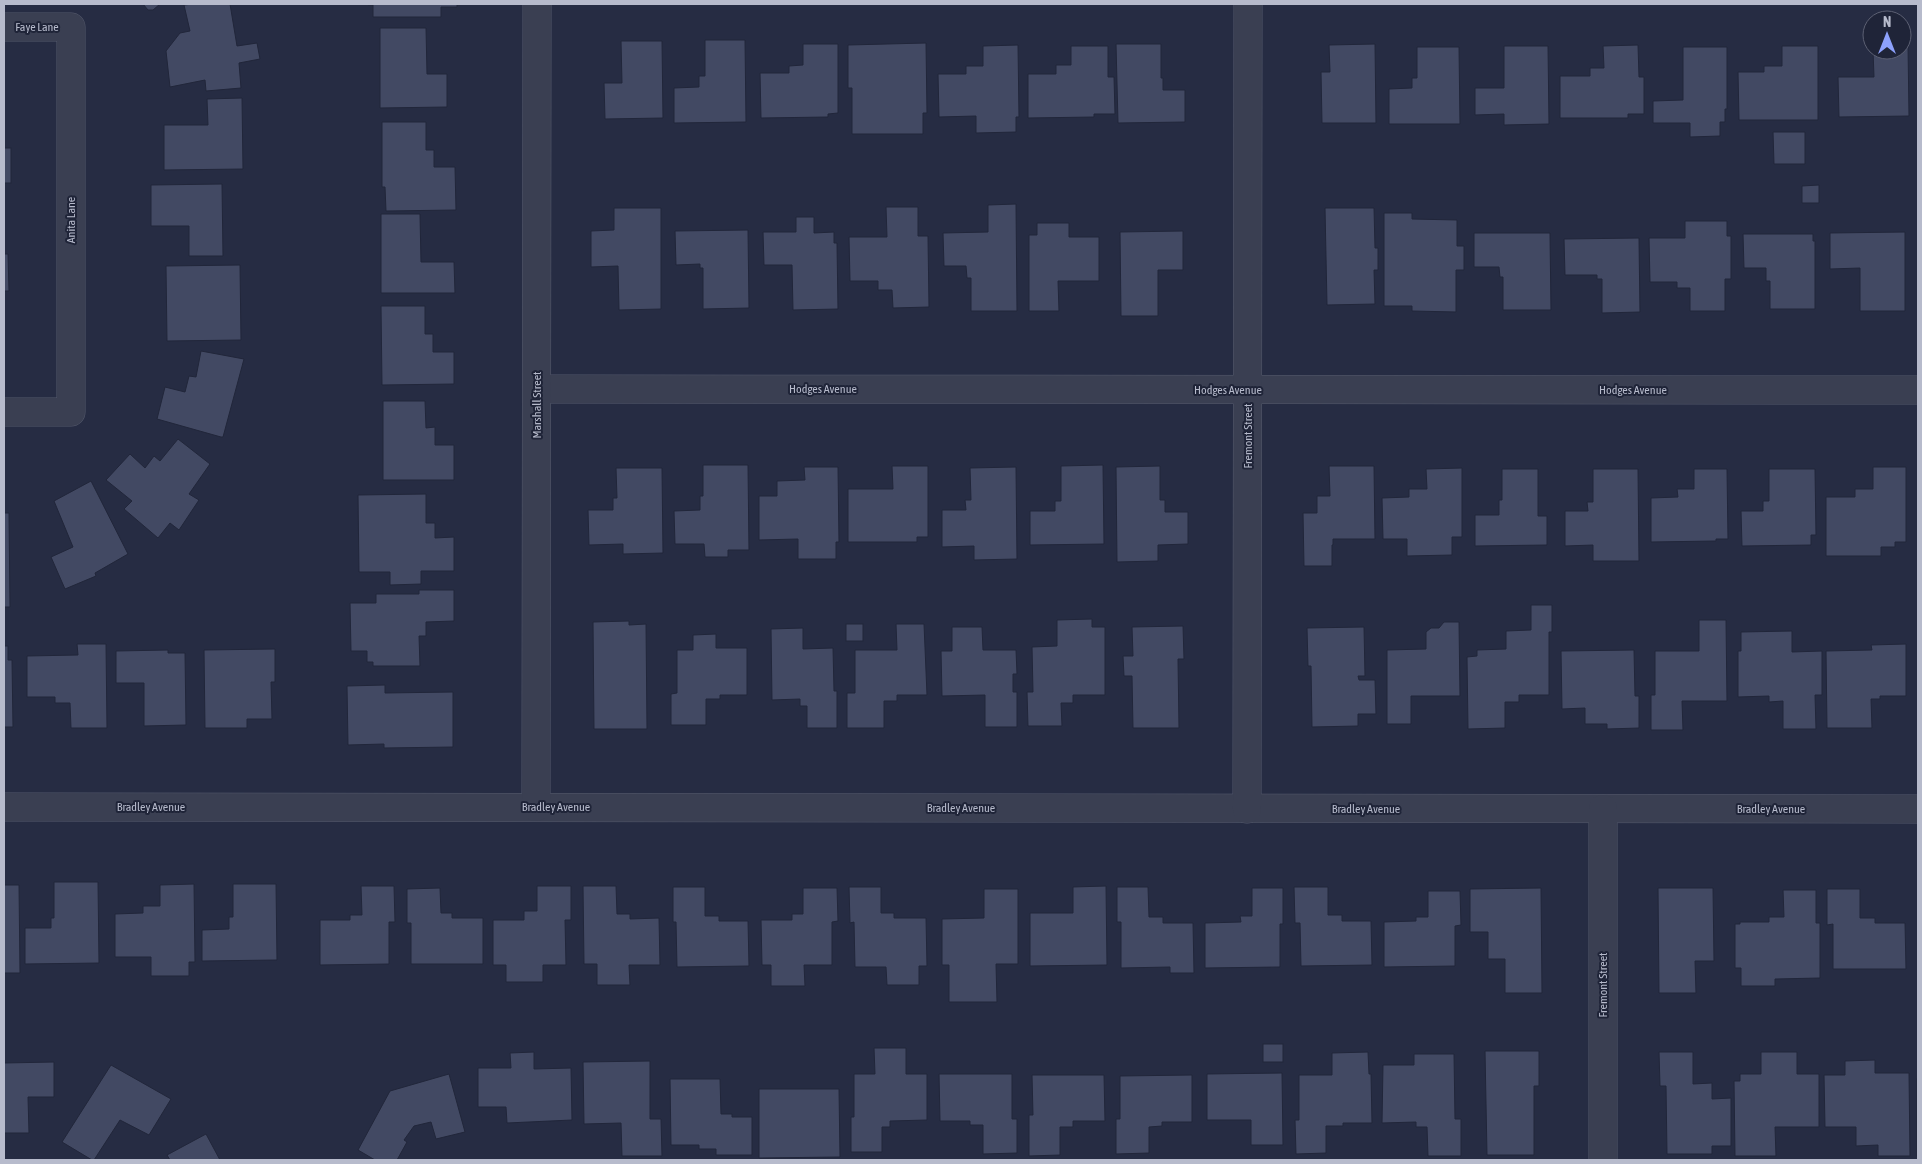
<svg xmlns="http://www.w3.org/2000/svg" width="1922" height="1164" viewBox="0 0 1922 1164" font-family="'Asap Condensed',sans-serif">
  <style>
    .building { fill: #424963; stroke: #21263a }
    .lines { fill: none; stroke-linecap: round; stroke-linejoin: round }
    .street-casing { stroke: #555a6d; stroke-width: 29 }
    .street { stroke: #3a3f52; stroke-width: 28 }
    .labels { text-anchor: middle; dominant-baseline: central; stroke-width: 4; stroke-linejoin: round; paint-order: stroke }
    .street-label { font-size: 12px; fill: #b7bbcc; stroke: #1f2438 }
  </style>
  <rect width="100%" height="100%" fill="#262c43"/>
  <g class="building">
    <path d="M143,4H160L153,10H148Z"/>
    <path d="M193,4H230L237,46L257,43L260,59L239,63L241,88L206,91L205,80L170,87L166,51L180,33L190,31L184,5Z"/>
    <path d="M368,4H457V7H441V17H373V5H368Z"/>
    <path d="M380,28H426L427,74H447V107L380,108Z"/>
    <path d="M705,40H745L746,122L674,123V88L699,87V76H705Z"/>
    <path d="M621,41H662L663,118L605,119L604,83H622Z"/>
    <path d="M926,43L927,113H923V134H852V88H848V45Z"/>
    <path d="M803,44H838V113L828,114V117L761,118L760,73H789V66L803,65Z"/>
    <path d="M1116,44H1161V78H1163V90H1185V122L1118,123Z"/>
    <path d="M1375,44L1376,123H1322L1321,72H1330L1329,45Z"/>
    <path d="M1018,45L1019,117H1016V132L976,133V116L939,117L938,74H966V66H983V46Z"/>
    <path d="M1638,45L1639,77H1644V114H1628V118H1560V76H1590V68H1604L1603,46Z"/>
    <path d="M1902,45H1908L1909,116L1839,117L1838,77H1874L1873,50H1902Z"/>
    <path d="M1071,46H1108V77H1114L1115,114H1094V117L1028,118V74H1056V65H1071Z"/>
    <path d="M1504,46H1548L1549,124L1504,125V114L1475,115V88H1504Z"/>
    <path d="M1782,46H1818V120H1739L1738,72H1764V66H1782Z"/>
    <path d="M1417,47H1459L1460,124H1389V89L1412,88V78H1417Z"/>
    <path d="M1683,47H1727V109H1725V122H1720V136L1690,137V123H1653V101L1683,100Z"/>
    <path d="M242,98L243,169L164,170V125H208L207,99Z"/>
    <path d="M382,122H426V150H434V167H455L456,210L386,211L385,187H382Z"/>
    <path d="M1773,132H1805V164H1774Z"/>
    <rect x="4" y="148" width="7" height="35"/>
    <path d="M222,184L223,256H189V226H151V185Z"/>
    <path d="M1819,185V203H1802V186Z"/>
    <path d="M1016,204L1017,311H971V278H967L966,266H944L943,233L988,232V205Z"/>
    <path d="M886,207H918V236H928L929,307L893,308L892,290H878V281H850L849,237H887Z"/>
    <path d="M614,208H661V309L619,310L618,266L591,267V231L614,230Z"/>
    <path d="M1325,208H1374L1375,248H1378V270H1374L1375,304L1327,305Z"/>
    <path d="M1384,213H1412V219L1457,220V246H1464V270H1456V312L1412,311V306H1384Z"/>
    <path d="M381,214H420L421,262H454L455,293H381Z"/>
    <path d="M796,217H814V233L834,232V243H837L838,309L793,310L792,265H764L763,232H796Z"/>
    <path d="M1685,221H1727V236H1731V279H1725V311H1690V288H1677V282H1650L1649,238H1685Z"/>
    <path d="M1037,223H1069V237H1099V281H1058L1059,311H1029V235H1037Z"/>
    <path d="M748,230L749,308L703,309V268H700V264L676,265L675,231Z"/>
    <path d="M1183,231V270H1158V316H1121L1120,232Z"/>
    <path d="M1905,232V311H1860V268L1830,269V233Z"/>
    <path d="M1474,233H1550L1551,310H1503V277H1500L1499,267H1474Z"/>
    <path d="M1743,234H1813V241H1815V309H1770V281H1766V268H1744Z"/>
    <path d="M1639,238L1640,312L1602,313V279H1597V275H1565L1564,239Z"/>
    <path d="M4,254H8L9,291H4Z"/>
    <path d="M240,265L241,340L167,341L166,266Z"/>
    <path d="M381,306H425V334H433V352H454V384L382,385Z"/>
    <path d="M201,351L244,359L223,437H221L157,419L165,387L185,392L189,376L196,377Z"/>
    <path d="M383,401H425L426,428L435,427V445H454V480H383Z"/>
    <path d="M178,439L210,464L189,494L199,500L179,530L170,523L158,538L124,509L132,501L106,480L130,454L145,468L154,456L160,461Z"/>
    <path d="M703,465H748L749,550H728V557H705L704,544H675L674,511L700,510V496H703Z"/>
    <path d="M1103,465L1104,544L1030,545V511H1055V501H1061V466Z"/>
    <path d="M892,466H928V537H917V542H848V489H893Z"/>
    <path d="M1160,466V500H1165V512H1188V544L1158,545V561L1117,562L1116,467Z"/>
    <path d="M1329,466H1374L1375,539H1333V545H1332V566H1304L1303,513H1317V496H1330Z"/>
    <path d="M804,467H838L839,542H836V559H798V539L759,540V496H777V481L805,480Z"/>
    <path d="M1016,467L1017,559L974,560V546L942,547V510H966L965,500H971L970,468Z"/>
    <path d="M1873,467H1906V542H1895V547H1881V556H1826V497H1855V489H1873Z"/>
    <path d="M616,468H662L663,553L623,554V544L589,545L588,510H613V498H617Z"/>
    <path d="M1462,468V537H1452V555L1407,556V539H1383L1382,498L1409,497V489H1427L1426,469Z"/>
    <path d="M1502,469H1538V516H1547V545L1475,546V515H1499V500H1502Z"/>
    <path d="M1593,469H1638L1639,561H1593V545L1565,546V511H1588L1587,502H1593Z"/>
    <path d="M1694,469H1727L1728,539H1716V541L1651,542V498L1678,497L1677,489H1694Z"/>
    <path d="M1769,469H1815L1816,535H1811V545L1742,546L1741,511H1763V501H1769Z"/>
    <path d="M91,481L128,554L95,573L96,576L65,589L51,557L73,547L54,501Z"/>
    <path d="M426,494V523H435V538L454,537V571H421V584L390,585V572H359L358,495Z"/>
    <path d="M4,513H9L10,607H4Z"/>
    <path d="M419,590H454V621L426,622V636H419L420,666H373V662H367V651H351L350,603H376V594H419Z"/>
    <path d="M1531,605H1552V632H1549V695H1519V702H1505V728L1468,729L1467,657L1477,656V650L1506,649V631L1531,630Z"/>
    <path d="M1092,619V627H1105V695H1073V703H1061L1062,726H1028L1027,692H1033L1032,647L1057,646V620Z"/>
    <path d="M1699,620H1726L1727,701H1682L1683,730H1651V695H1655V651H1699Z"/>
    <path d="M629,621V625L646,624L647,729H594L593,622Z"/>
    <path d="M1444,622H1459L1460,696H1411V724H1387V650L1426,649V632L1431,628H1439Z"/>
    <rect x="846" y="624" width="17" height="17"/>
    <path d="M896,624H924L927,695H897V701H884V728H847V693H855V650H897Z"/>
    <path d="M1183,626L1184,659H1178L1179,728H1133L1132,676H1124L1123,656H1133L1132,627Z"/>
    <path d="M952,627H982L983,650H1016L1017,674H1013V692H1017V727H985V695L942,696L941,651H952Z"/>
    <path d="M1364,627L1365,676H1358L1359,680H1375L1376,714H1358V726L1312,727L1311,666H1308L1307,628Z"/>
    <path d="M803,628V649L833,648L834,691H837V728H807V706H800V699L772,700L771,629Z"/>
    <path d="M1792,631V652L1822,651V695H1815L1816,729H1783V701L1769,702V696L1738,697V651H1741V632Z"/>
    <path d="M716,634V648H747V695H720V699H706V725H671V694L677,693V650H693V635Z"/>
    <path d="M77,644H106L107,728H71L70,703H55V697H27V656L78,655Z"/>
    <path d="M1906,644V696H1880V699H1871L1872,728H1827L1826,651L1872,650L1871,645Z"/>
    <path d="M4,646H8V660H12L13,727H4Z"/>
    <path d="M275,649V682H271L272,719H247V728H205L204,650Z"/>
    <path d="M168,650V653H185L186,725L144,726V683H116V651Z"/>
    <path d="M1634,650L1635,696H1639V728L1607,729V724H1585V708L1562,709L1561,651Z"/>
    <path d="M385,685V693L453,692V747L384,748V744L348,745L347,686Z"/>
    <path d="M54,882H98L99,963L25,964V928H51V918H54Z"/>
    <path d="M194,884L195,962H189V976H151V957H115V914L143,913V906H160V885Z"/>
    <path d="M233,884H276L277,960L202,961V930L229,929V917H233Z"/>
    <path d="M4,885H19L20,973H4Z"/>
    <path d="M361,886H394L395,922H389V964L320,965V920H350V915H362Z"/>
    <path d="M537,886H571V920H565L566,965H543V982H506V965H493V920H524V911H537Z"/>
    <path d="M583,886H616L617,914H630V919L659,918L660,965H629L630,985H597V964H584Z"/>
    <path d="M1106,886L1107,965L1030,966V913H1073V887Z"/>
    <path d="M673,887H705V916H719V921H748L749,966L677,967L676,922H673Z"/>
    <path d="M849,887H881V913H894V918H926L927,966H919V985H887L886,967H855L854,922L850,923Z"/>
    <path d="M1117,887H1148L1149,917H1163V923H1193L1194,973H1170V967L1121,968V922H1117Z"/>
    <path d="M1294,887H1328V915H1342V921H1371L1372,965L1301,966L1300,923H1295Z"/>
    <path d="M440,888L441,913H452V918H483V964H411V923H407V889Z"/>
    <path d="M803,888H837L838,921L832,922V965H804L805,986H771V965H762L761,920H792V914H803Z"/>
    <path d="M1252,888H1283V924H1280V967L1205,968V923L1241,922L1240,916H1252Z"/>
    <path d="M1541,888L1542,993H1505V959H1488V932H1470V889Z"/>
    <path d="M1658,888H1713L1714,961H1695L1696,993H1659Z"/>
    <path d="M984,889H1018V964H996L997,1002H949V965H942V919L984,918Z"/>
    <path d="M1827,889H1860V918H1875V923H1905L1906,969H1833V924L1827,925Z"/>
    <path d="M1783,890H1816V923H1820V978L1775,979V986H1741V968H1735V924H1740V922H1769V917H1784Z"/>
    <path d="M1428,891H1460L1461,925L1455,926V966L1384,967V922L1416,921V917H1428Z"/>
    <rect x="1263" y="1044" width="20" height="18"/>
    <path d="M874,1048H906V1074H927V1120L890,1121V1127H882V1152H851V1117H854V1074H875Z"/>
    <path d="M1485,1051H1539V1086H1534V1155H1487Z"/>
    <path d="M534,1052V1069L571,1068L572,1120L507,1123L506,1107H478V1068H511L510,1053Z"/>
    <path d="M1368,1052L1369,1074H1371L1372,1123H1343V1126H1326V1153L1296,1154L1295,1120H1299V1075H1332V1053Z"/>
    <path d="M1659,1052H1693V1084L1712,1083V1099L1731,1098V1146H1712V1154H1667L1666,1086H1660Z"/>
    <path d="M1761,1052H1797V1074H1819V1127H1775L1776,1156H1735L1734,1081H1740V1074H1761Z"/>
    <path d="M1414,1054H1454L1455,1119H1461V1156H1428L1427,1127H1416V1122L1382,1123L1383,1065H1414Z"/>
    <path d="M1875,1060V1073H1909L1910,1156H1878V1145L1856,1146V1127H1825L1824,1075H1845V1061Z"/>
    <path d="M650,1061V1119H661L662,1156H622L621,1123L584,1124L583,1062Z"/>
    <path d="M54,1062V1097H28L29,1133H4V1063Z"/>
    <path d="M111,1065L171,1099L149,1135L120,1120L94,1160H92L62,1142Z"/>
    <path d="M1282,1073L1283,1145H1251V1120H1207V1074Z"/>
    <path d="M449,1074L465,1132L436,1139L431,1122L414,1126L404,1140L407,1142L397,1160H375L358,1150L390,1091Z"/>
    <path d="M939,1074H1012V1119H1017V1153L983,1154V1125H970V1121H940Z"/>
    <path d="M1032,1075H1104L1105,1121H1073V1127H1060V1155L1029,1156V1115H1033Z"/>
    <path d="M1192,1075V1122H1162V1126L1149,1127V1153L1116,1154V1119H1120V1076Z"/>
    <path d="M670,1079H720L721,1114H732V1117H752V1155H716V1149H699V1145H671Z"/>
    <rect x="1917" y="1079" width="1" height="77"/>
    <path d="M759,1089H839L840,1157L759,1158Z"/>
    <path d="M206,1134L220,1160H170L167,1155Z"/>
  </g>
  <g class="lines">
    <g class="street-casing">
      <g id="street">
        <path d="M4,27H71V412H4"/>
        <path d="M537,389L1918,390"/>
        <path d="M4,807L1918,809"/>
        <path d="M536,807L537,4"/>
        <path d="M1247,809L1248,4"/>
        <path d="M1603,1160V809"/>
      </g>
    </g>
    <use href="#street" class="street"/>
  </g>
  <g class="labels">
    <g class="street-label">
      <text x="37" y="27">Faye Lane</text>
      <text transform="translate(71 220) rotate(-90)">Anita Lane</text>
      <text x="823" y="389">Hodges Avenue</text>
      <text x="1228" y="390">Hodges Avenue</text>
      <text x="1633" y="390">Hodges Avenue</text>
      <text transform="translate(537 405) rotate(-90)">Marshall Street</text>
      <text transform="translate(1248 436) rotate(-90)">Fremont Street</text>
      <text x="151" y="807">Bradley Avenue</text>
      <text x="556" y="807">Bradley Avenue</text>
      <text x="961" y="808">Bradley Avenue</text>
      <text x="1366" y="809">Bradley Avenue</text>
      <text x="1771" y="809">Bradley Avenue</text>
      <text transform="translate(1603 985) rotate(-90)">Fremont Street</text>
    </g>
  </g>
  <rect width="1922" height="1164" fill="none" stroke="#b7bbcc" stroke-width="10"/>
  <g transform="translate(1887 35)"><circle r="24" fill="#1f2438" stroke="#5c6073"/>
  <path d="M0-4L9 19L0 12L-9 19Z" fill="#8da1fb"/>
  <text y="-8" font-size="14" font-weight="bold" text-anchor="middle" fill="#b7bbcc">N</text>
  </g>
</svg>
